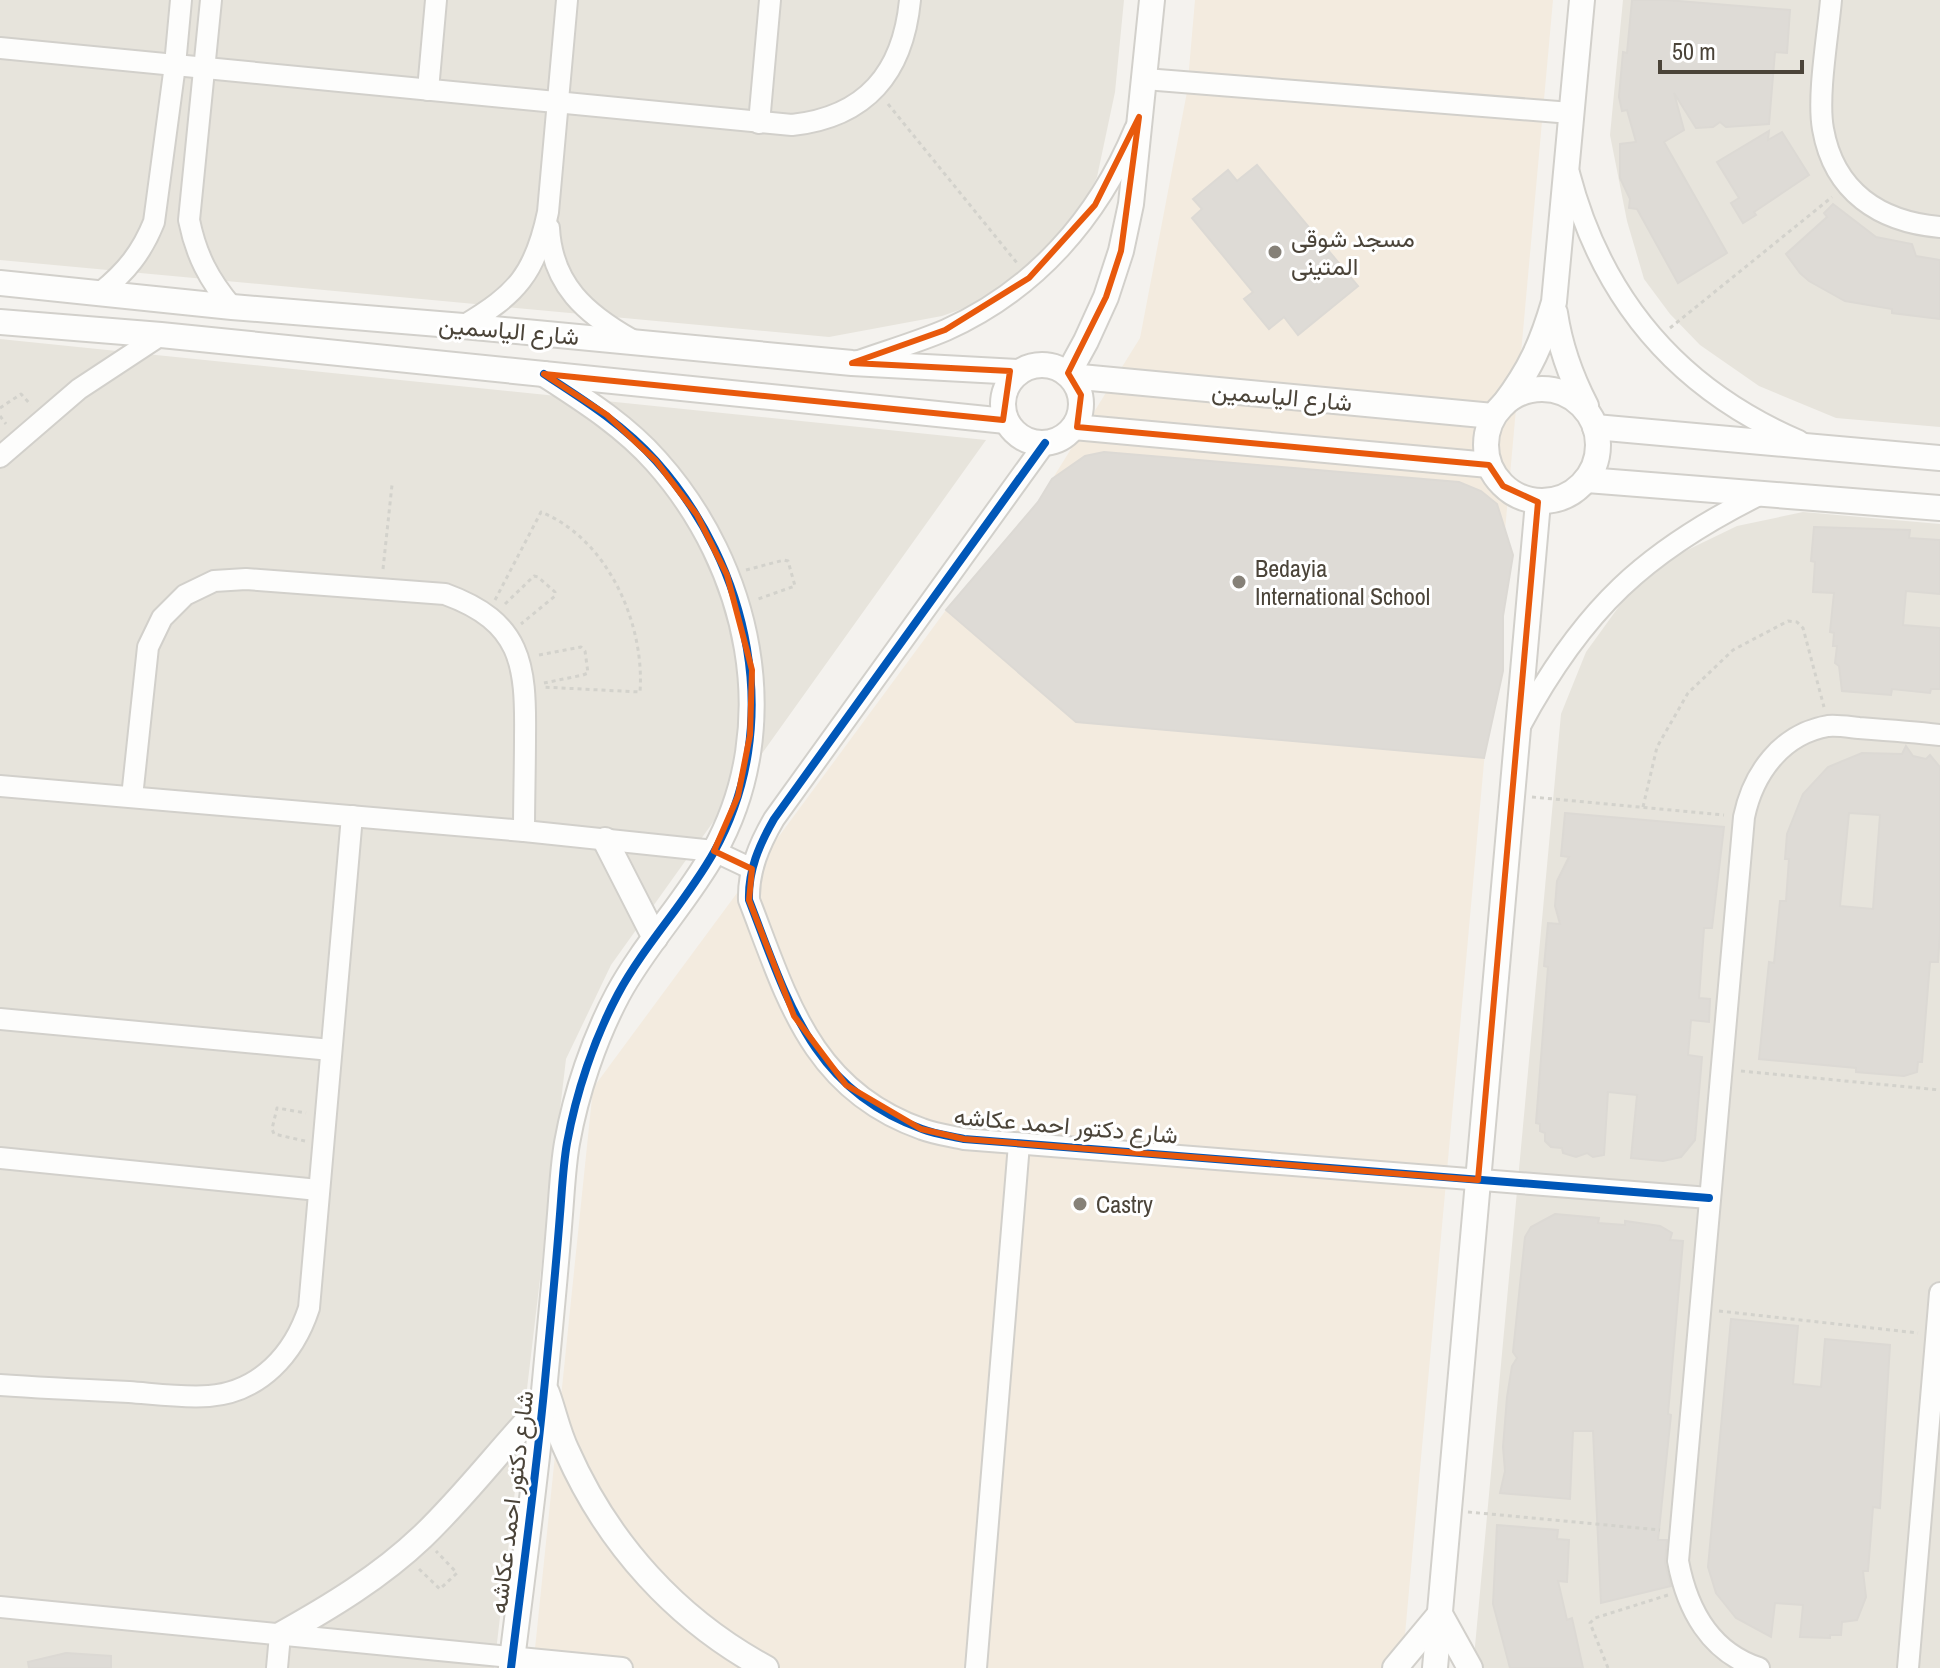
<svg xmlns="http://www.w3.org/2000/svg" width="1940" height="1668" viewBox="0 0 1940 1668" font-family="'Archivo Narrow',Vazirmatn,sans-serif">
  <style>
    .residential { fill: #e7e4dc }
    .commercial { fill: #f3ebdf }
    .building { fill: #dedbd6; stroke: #dcd9d4; stroke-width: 2; fill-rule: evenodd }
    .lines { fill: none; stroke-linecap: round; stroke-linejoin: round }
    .minor-casing { stroke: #d2d0cb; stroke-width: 24 }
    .tertiary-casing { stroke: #d2d0cb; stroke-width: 28 }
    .path { stroke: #d3d2cc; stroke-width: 3; stroke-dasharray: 4 4; stroke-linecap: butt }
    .minor { stroke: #fdfdfc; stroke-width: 20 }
    .tertiary { stroke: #fdfdfc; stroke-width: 24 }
    .cycleway-casing { stroke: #fff; stroke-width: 13 }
    .cycleway { stroke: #0057b8; stroke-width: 8 }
    .marked { fill: none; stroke: #e8590c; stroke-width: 6; stroke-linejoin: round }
    .poi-dot { fill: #868178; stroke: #fff; stroke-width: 3 }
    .labels { text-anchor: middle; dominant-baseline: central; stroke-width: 6; stroke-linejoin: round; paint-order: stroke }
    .poi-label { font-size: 24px; fill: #4b4439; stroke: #fff; text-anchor: start }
    .street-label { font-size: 24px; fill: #4b4439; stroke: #fff }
  </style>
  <rect width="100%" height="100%" fill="#f4f2ee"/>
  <g class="residential">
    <path d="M0,0H1124L1115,92L1097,177L1078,216L1052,251L982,302L942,316L829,337L0,260Z"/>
    <path d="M1623,0H1940V427L1836,418L1759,386L1700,345L1670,314L1644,279L1627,221L1610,135Z"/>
    <path d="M0,339L986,440L611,965L566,1059L494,1668H0Z"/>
    <path d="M1803,512L1940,524V1668H1473L1561,714L1586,652L1625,598L1677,555L1737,526Z"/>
  </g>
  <path class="commercial" d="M1195,0H1553L1402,1668H533L593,1088L946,610L1038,502L1140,338L1187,92Z"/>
  <g class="building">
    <path d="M1632,0H1666L1790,10L1787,53L1775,52L1769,124L1726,127L1720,122L1713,127L1696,128L1674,93L1684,130L1664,142L1727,253L1678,283L1637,209L1629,208L1630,199L1620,178V144L1636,142L1627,110L1622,111L1619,97L1623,52L1627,53Z"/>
    <path d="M1769,131L1768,140L1782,132L1809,175L1754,212L1756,215L1743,223L1731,203L1739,198L1717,162Z"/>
    <path d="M1257,165L1358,286L1298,335L1284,317L1269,329L1244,299L1253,292L1192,218L1202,209L1193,199L1228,170L1237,181Z"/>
    <path d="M1833,204L1876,237L1912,244L1916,256L1940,260V319L1892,313V309L1845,301L1809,281L1800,273L1786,254L1827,217L1824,213Z"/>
    <path d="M1104,452L1459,482L1481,491L1497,504L1513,555L1503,616V671L1484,758L1076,722L946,610L1038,502L1052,479L1085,456Z"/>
    <path d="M1814,527L1910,530L1909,538L1940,540V594L1906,591L1903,625L1940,628V689H1931L1930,693L1892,689L1891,695L1842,691L1839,666L1835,663L1837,646H1833L1834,633L1830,632L1834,593L1813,592L1815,562L1811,561Z"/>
    <path d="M1906,746L1913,756L1926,759L1930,755L1940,767V933L1938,962H1930L1922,1062H1918L1917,1072L1904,1076L1856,1072V1068L1759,1059L1769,962L1774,963L1780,901H1786L1789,859H1785L1787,834L1803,794L1828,767L1862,753L1902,754ZM1849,813L1880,815L1873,909L1840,906Z"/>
    <path d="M1565,813L1724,827L1712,928H1704L1699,998L1710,999L1709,1022L1691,1020L1688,1055L1702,1057L1695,1140L1681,1157L1663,1161L1631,1158L1637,1095L1608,1092L1604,1155L1593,1157L1587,1153L1576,1157L1563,1153L1562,1148L1551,1147L1545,1141V1133L1540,1131V1124L1536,1123L1548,967L1544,966L1548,923L1560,924L1555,906L1557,881L1569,857L1561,856Z"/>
    <path d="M1555,1214L1599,1218L1598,1223L1625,1225V1221L1660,1226L1672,1233L1670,1240L1683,1241L1668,1414L1671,1415L1658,1540H1667L1665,1563L1671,1586L1601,1603L1593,1431H1573L1570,1499L1500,1493L1505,1471L1503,1447L1507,1397L1512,1366L1517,1358L1513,1352L1525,1237L1531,1227Z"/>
    <path d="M1731,1319L1798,1326L1793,1384L1821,1387L1825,1339L1890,1345L1880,1508L1873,1507L1868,1571H1863L1866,1597L1857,1620L1842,1622L1841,1635H1830V1638L1800,1637L1803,1605L1775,1603L1771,1637L1736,1618L1716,1593L1708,1567Z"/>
    <path d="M1497,1525L1558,1530L1557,1539L1569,1540L1567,1582L1558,1581L1567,1620L1572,1618L1583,1668H1510L1493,1604Z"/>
    <path d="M66,1653L111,1656V1668H29L28,1662Z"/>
  </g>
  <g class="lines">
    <g class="minor-casing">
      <g id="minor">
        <path d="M211,0L189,220C196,255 209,280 232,307"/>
        <path d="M1831,0C1828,35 1817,96 1823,129C1834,192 1880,222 1940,227"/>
        <path d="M0,48L792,125C866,117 903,73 910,0"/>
        <path d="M1145,79L1571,113"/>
        <path d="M428,90L436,0"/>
        <path d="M759,123L770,0"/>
        <path d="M1569,173C1602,300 1678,389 1799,441"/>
        <path d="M549,228C552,285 586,314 632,340"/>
        <path d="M101,292C126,272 142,252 154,222L175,65L181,0"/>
        <path d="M463,326C517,294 535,274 548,212L567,0"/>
        <path d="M859,361C887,351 918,342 946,330C1035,290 1098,218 1135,129"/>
        <path d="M1045,443L774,819C759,845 748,871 749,900C787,998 811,1090 922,1129C935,1134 950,1136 964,1139L1709,1198"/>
        <path d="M0,457L79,389L161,335"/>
        <path d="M1520,726C1583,609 1645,551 1763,493"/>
        <path d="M0,786L524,831L714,851L752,869"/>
        <path d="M132,797L148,647L162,618L185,595L214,581L246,579L445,594C522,622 526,664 525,737C525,769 524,800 524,831"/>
        <path d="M0,1019L331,1050"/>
        <path d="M0,1158L318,1190"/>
        <path d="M0,1385C43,1388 86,1390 129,1392C155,1394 183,1398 209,1396C260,1392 294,1354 309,1308L352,816"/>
        <path d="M0,1607L622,1668"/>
        <path d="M277,1668L280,1635"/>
        <path d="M976,1668L1019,1144"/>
        <path d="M1759,1668C1710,1652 1687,1609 1678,1561L1744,817C1753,774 1781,734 1828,726C1837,725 1849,727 1859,728C1886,730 1913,732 1940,735"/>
        <path d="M1908,1668L1940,1293"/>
      </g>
    </g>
    <g class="tertiary-casing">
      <g id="tertiary">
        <path d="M0,283L232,307L463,326L852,363L1019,372"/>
        <path d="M1555,313C1560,347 1570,375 1586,406"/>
        <path d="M0,322L161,335L1006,421"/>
        <circle cx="1042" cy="404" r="39"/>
        <path d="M1068,374L1086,341L1106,297L1121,251L1131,204L1152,0"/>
        <path d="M1070,376L1493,416"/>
        <circle cx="1542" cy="445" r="56"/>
        <path d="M1504,404C1530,370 1542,343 1554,302L1582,0"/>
        <path d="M1074,427L1489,465"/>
        <path d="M1595,427L1940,458"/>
        <path d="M1587,480L1940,508"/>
        <path d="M605,840L655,938"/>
        <path d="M547,1393C554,1412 558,1433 567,1451C608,1544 677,1620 766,1668"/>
        <path d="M280,1635C330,1607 380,1577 422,1537C465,1496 501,1448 542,1405"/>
        <path d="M511,1668C523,1569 537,1470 546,1370C551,1318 556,1266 560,1214C562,1190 563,1166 567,1143C576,1093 594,1039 618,994C645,944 686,902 714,852C785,725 750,566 656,461C624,425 584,400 544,374"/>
        <path d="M1395,1668L1440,1614L1470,1668"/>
        <path d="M1435,1668L1538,502"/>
      </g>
    </g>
    <g class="path">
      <path d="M888,104L1017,263"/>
      <path d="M1670,328L1832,197"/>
      <path d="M0,408L21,394L31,405"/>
      <path d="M0,416L6,424"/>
      <path d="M383,569L392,485"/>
      <path d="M746,570L784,560L788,561L795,586L758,599"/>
      <path d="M495,600L541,512C608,539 645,624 640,692L542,687"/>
      <path d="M505,604L534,576L538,577L555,592V596L521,624"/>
      <path d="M539,655L581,647L585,651L588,673L583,675L544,683"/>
      <path d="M1532,797L1724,815"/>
      <path d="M1643,807L1657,747L1688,693L1733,650L1788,621L1797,622L1803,628L1824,707"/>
      <path d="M1741,1071L1940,1090"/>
      <path d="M305,1141L274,1134L272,1129L277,1108L306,1113"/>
      <path d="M1719,1311L1918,1333"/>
      <path d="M1468,1512L1660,1530"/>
      <path d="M419,1569L440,1589L457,1573L436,1551"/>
      <path d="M1608,1668L1590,1623L1595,1618L1668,1595"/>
    </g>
    <use href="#minor" class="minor"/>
    <use href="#tertiary" class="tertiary"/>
    <g class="cycleway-casing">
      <g id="cycleway">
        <path d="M1045,443L774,819C759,845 748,871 749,900C787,998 811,1090 922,1129C935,1134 950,1136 964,1139L1709,1198"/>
        <path d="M511,1668C523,1569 537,1470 546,1370C551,1318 556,1266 560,1214C562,1190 563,1166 567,1143C576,1093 594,1039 618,994C645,944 686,902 714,852C785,725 750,566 656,461C624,425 584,400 544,374"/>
      </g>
    </g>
    <use href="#cycleway" class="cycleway"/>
  </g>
  <path class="marked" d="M1139,117L1121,251L1106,297L1068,373L1081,395L1077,427L1489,465L1503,486L1538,502L1478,1180L964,1139L921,1129L846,1085L794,1016L749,900L752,869L714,851L738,796L750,735L752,670L727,575L697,515L656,461L607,415L544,374L1003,420L1010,371L852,363L945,330L1029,278L1095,205Z"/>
  <g class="poi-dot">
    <circle cx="1275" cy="252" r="8"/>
    <circle cx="1239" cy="582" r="8"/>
    <circle cx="1080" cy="1204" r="8"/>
  </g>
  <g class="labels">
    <g class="poi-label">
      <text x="1291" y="238">مسجد شوقى<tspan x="1291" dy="28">المتينى</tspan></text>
      <text x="1255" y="568">Bedayia<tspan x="1255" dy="28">International School</tspan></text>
      <text x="1096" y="1204">Castry</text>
    </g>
    <g class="street-label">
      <text transform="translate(509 330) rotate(5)">شارع الياسمين</text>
      <text transform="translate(1282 396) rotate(5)">شارع الياسمين</text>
      <text transform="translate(1066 1125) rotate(5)">شارع دكتور احمد عكاشه</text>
      <text transform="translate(511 1502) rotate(-83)">شارع دكتور احمد عكاشه</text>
    </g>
  </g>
  <path d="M1660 60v12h142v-12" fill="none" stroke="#4b4439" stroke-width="4"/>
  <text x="1672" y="60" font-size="24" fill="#4b4439" stroke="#ffffff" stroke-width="6" paint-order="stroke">50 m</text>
</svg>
